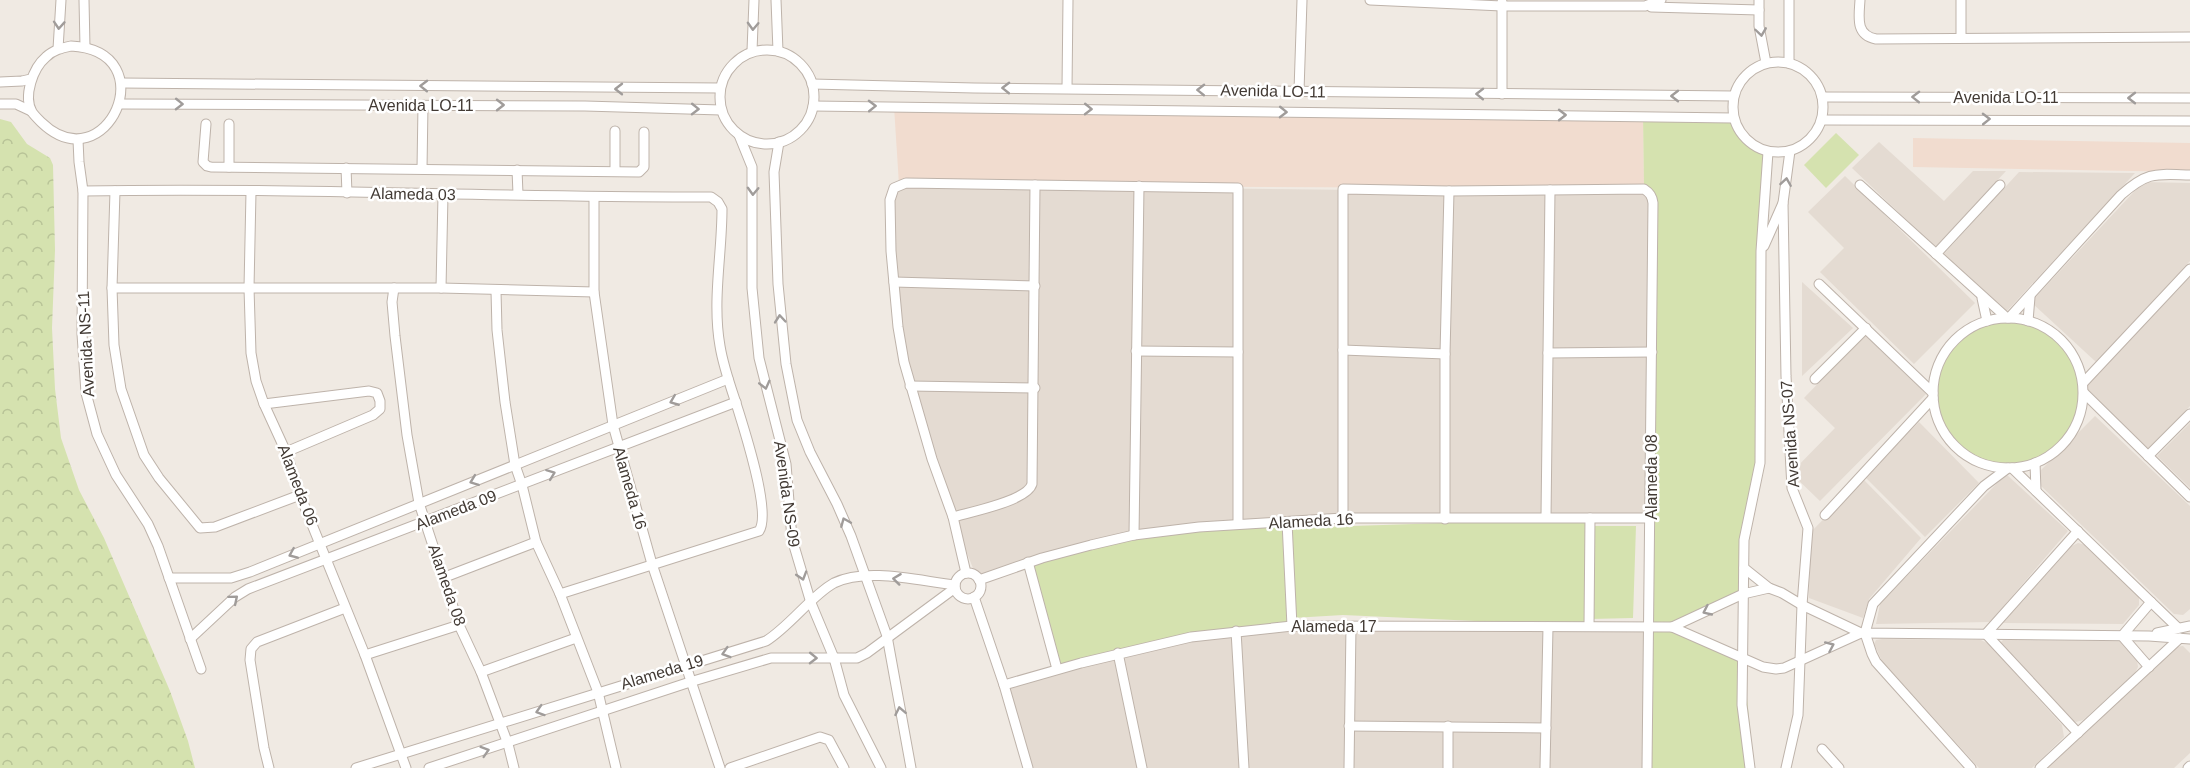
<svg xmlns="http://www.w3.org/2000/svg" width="2190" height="768" viewBox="0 0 2190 768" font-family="Helvetica,sans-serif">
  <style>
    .residential { fill: #e4dbd2 }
    .commercial { fill: #f1dccf }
    .green { fill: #d5e2af }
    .forest { fill: url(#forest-crowns) }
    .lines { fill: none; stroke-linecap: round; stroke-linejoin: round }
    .minor-casing { stroke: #beb3aa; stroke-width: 11 }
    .minor { stroke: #fff; stroke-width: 9 }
    .oneway { stroke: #a09c9a }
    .labels { text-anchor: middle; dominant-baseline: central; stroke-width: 5; stroke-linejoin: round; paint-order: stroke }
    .street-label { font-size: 16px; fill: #423a34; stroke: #fff }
  </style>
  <defs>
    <pattern id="forest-crowns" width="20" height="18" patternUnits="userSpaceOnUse" patternTransform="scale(1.5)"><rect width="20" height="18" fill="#d5e2af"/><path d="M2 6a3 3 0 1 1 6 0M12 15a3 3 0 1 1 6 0" fill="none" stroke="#b8c397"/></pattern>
  </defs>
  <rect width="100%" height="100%" fill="#f0eae3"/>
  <g class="residential">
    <path d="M1879,142L1944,201L1973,171H2006L1935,247L1852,168Z"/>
    <path d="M2019,172L2135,173L2006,312L1943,255Z"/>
    <path d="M1845,176L1975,303L1914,364L1820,272L1844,248L1808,212Z"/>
    <path d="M2143,182L2190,183V261L2096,362L2031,302Z"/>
    <path d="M899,185L1449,191H1648L1652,352L1650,518H1343L1028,562L976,576L953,517L910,386L894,282V188Z"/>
    <path d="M2190,277V406L2149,450L2087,392V385Z"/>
    <path d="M1802,282L1853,328L1802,376Z"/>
    <path d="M1865,335L1926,394L1820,501L1791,473L1835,428L1804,398Z"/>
    <path d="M2095,416L2190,506V609L2183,615L2174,614L2039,484L2041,470Z"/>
    <path d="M1919,422L1979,483L1925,537L1864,476Z"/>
    <path d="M2190,423V488L2157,456Z"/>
    <path d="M2006,474L2068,531L1990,622L1876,624L1880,604Z"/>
    <path d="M1863,479L1921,538L1869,599L1863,618L1809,598L1810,533Z"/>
    <path d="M2078,543L2086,545L2139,596V605L2123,624L2003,623L2072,546Z"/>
    <path d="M1648,627L1647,768H1026L1004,685L1236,631Z"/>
    <path d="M1882,639L1981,640L1989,644L2062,725L2064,737L2032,768H1979L1882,661L1874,644L1876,640Z"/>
    <path d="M2003,640L2120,641L2137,660L2138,667L2135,673L2083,720L2076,722L2071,720L2000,643Z"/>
    <path d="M2183,646L2190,653V753L2174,768H2047L2175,647Z"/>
  </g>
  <g class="commercial">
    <path d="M894,106L1643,116L1644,189L899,185Z"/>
    <path d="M1913,138L2190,143V172L1913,167Z"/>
  </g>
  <g class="green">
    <path d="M1643,116L1733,118L1752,145L1768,152L1761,430L1744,540L1743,594L1672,627L1743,658L1754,768H1647L1651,195L1644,189Z"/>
    <path d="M1836,133L1859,155L1826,188L1804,165Z"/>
    <circle cx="2008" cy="393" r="74"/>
    <path d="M1590,518L1591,526H1636L1633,618L1590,619L1589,626L1343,615L1292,618V626L1236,631L1057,669L1028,562L1173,530L1287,522L1291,600L1293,528Z"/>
  </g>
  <path class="forest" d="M0,119L11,122L27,144L50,158L53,165L55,250L52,328L55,389L61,438L79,490L104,538L170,691L188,741L195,768H0Z"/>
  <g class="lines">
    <g class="minor-casing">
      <g id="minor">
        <path d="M84,0L85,47"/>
        <path d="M776,0L778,51"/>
        <path d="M1370,0L1502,6H1645L1661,0"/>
        <path d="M1759,0V26L1766,63"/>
        <path d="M1789,0V63"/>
        <path d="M1860,0C1859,17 1855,35 1876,39L2190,37"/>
        <path d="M1651,7L1759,10"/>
        <path d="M1961,37V0"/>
        <path d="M71,46C167,51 106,185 41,122C38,119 34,115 32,112C23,96 33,68 46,57C53,50 62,48 71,46Z"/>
        <path d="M58,49L61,0"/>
        <circle cx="767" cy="97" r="47"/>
        <path d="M752,51L754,0"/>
        <circle cx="1778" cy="107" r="45"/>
        <path d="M0,82L22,81L31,79"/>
        <path d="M121,83L720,88"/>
        <path d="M812,84L974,88L1733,96"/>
        <path d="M1067,88L1068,0"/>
        <path d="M1299,91L1302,0"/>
        <path d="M1502,94V2"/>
        <path d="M1822,97L2190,98"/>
        <path d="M0,104H16L31,111"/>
        <path d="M120,104L585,106L721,110"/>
        <path d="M813,106L1733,118"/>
        <path d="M1823,120L2190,121"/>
        <path d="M206,124L203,162L207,166L211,167L639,172L644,167V132"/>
        <path d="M739,135L752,167V288L759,358L786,464L792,539L811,603L834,658L844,695L881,768"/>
        <path d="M78,140L79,162L83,191L82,334L86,393L97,434L116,475L148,524L158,546L201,669"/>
        <path d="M779,142L774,172L778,284L786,364L797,420L810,452L837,504L851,536L887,636L911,768"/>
        <path d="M229,167V124"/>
        <path d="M346,168L347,193"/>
        <path d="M422,169L423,105"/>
        <path d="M517,170L518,194"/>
        <path d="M615,171V131"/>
        <path d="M1860,185L2007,318"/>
        <path d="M83,191C292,187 502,198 711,197L718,202L722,209C722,254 712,301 720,346C723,365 730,385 736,403C743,426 772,513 759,531L560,594"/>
        <path d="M115,191L112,288L114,345L121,389L144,455L159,478L200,528L215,527L300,495"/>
        <path d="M251,192L249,288L251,353L256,381L264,404L286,452L300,495L365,655L406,768"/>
        <path d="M594,198V292L613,425L652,564L720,768"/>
        <path d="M1783,203L1786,376L1792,488L1808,528L1802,605L1798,715L1786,768"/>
        <path d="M1764,246L1783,203L1790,151"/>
        <path d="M1936,254L2000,185"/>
        <path d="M894,282L1035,286"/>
        <path d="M1819,284L1933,393"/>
        <path d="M112,288H441L594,292"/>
        <path d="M394,288L392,302L395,336L407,435L419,503L459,625L481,672L508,744L514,768"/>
        <path d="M441,288L443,195"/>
        <path d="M496,291L497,330L505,402L515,465L522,485L536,542L560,594L598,692L616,768"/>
        <path d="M1982,298L1987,321"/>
        <path d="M2009,318L2121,195C2148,171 2156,174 2190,175"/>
        <circle cx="2008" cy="393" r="75"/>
        <path d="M2028,321L2030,297"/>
        <path d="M1343,350L1445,354"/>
        <path d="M1136,351L1238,352"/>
        <path d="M1548,353L1652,352"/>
        <path d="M1815,379L1866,328"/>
        <path d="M2083,383L2190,269"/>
        <path d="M910,386L1035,388"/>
        <path d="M2084,393L2190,497"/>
        <path d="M264,404L369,391L377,393L380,401V409L373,415L286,452"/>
        <path d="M2148,456L2190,414"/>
        <path d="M2035,463L2036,491"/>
        <path d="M2012,468L2178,628"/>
        <path d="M1825,515L1933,398"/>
        <path d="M953,517C970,512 1027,501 1032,484L1035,185"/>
        <path d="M1546,517L1550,190"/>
        <path d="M1343,518V189L1449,191L1644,189C1650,193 1652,196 1653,203L1647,768"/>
        <path d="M1445,519V354L1449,191"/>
        <path d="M1287,522L1292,626"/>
        <path d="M1134,535L1139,186"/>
        <path d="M1028,562L1057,669"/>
        <path d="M1744,568L1769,588L1782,593L1802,605L1861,633L2149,636L2190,639"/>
        <path d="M966,573L953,517L932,459L904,362L898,327L891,251L890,200L894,188L906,183L1238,188V524"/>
        <circle cx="968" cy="586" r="13"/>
        <path d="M445,577L536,542"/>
        <path d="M169,578H231L250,572L728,379"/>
        <path d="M979,580L1042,558L1091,545L1134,535L1199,527L1343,518H1650"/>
        <path d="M974,597L1004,685L1028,768"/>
        <path d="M1589,626L1590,518"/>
        <path d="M1672,627L1743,594L1769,588"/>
        <path d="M1236,631L1244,768"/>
        <path d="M2157,633L2190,626"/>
        <path d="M190,639L235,597L248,589L736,402"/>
        <path d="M1118,653L1142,768"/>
        <path d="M365,655L459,625"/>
        <path d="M2149,667L2122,636L2151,602"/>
        <path d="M481,672L576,638"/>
        <path d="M1004,685L1081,663L1191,637L1292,626L1672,627L1763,667L1776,669L1784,668L1861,633"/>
        <path d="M1349,726L1546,728"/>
        <path d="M2078,733L1986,634L2078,531"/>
        <path d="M1822,749L1839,768"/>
        <path d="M269,768L264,748L250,660L251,649L257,642L345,608"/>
        <path d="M356,768L766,641C790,626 812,595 834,583C867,567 919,581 955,585"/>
        <path d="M429,768L690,682L771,658H857L867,653L955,588"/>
        <path d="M730,768L820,737L829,740L844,768"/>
        <path d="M1349,768L1351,626"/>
        <path d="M1448,768V726"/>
        <path d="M1545,768L1548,627"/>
        <path d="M1750,768L1742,705L1744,540L1760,463L1761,251L1768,152"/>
        <path d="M1971,768L1876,662L1872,654L1865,633L1873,604L1984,486L2008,468"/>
        <path d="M2040,768L2180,638"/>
        <path d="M2188,768L2190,766"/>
      </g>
    </g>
    <use href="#minor" class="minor"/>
  </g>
  <defs><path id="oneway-chevron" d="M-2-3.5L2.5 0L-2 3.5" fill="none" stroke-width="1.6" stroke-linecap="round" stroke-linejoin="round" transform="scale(1.5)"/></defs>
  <g class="oneway">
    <use href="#oneway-chevron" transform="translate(59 25) rotate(94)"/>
    <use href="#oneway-chevron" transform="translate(753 26) rotate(92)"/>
    <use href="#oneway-chevron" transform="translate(1761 32) rotate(82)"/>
    <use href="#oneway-chevron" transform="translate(424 86) rotate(-179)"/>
    <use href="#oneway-chevron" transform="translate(1006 88) rotate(-179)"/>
    <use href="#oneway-chevron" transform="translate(619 89) rotate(-180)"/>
    <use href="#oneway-chevron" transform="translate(1201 90) rotate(-179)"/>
    <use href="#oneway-chevron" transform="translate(1480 94) rotate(-179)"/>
    <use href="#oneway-chevron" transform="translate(1675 96) rotate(-180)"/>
    <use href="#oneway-chevron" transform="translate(1916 97) rotate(-179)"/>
    <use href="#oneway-chevron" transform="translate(2132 98) rotate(180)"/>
    <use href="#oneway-chevron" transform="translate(179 104) rotate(1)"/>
    <use href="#oneway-chevron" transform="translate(500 105)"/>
    <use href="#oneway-chevron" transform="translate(872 106) rotate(-1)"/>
    <use href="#oneway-chevron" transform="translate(695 109) rotate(1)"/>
    <use href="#oneway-chevron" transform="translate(1088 109) rotate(1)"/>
    <use href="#oneway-chevron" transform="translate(1283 112) rotate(1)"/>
    <use href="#oneway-chevron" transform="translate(1562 115)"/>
    <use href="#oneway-chevron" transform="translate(1986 119) rotate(-1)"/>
    <use href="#oneway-chevron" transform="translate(1786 182) rotate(-81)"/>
    <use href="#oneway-chevron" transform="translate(753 191) rotate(92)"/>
    <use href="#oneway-chevron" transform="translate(780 319) rotate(-95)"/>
    <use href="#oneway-chevron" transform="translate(765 385) rotate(76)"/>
    <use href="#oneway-chevron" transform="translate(674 401) rotate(158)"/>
    <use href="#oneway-chevron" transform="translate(551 474) rotate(-21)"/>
    <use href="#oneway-chevron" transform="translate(474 481) rotate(159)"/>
    <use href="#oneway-chevron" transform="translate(845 522) rotate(-113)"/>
    <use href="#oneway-chevron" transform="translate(293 554) rotate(157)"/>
    <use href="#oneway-chevron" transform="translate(802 576) rotate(73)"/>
    <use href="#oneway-chevron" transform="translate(897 579) rotate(-173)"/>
    <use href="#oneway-chevron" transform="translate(234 599) rotate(-40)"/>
    <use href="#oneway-chevron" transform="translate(1707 611) rotate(155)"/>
    <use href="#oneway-chevron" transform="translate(1830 646) rotate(-24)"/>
    <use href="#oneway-chevron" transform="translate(726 653) rotate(163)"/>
    <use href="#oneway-chevron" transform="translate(813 658) rotate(1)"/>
    <use href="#oneway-chevron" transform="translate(540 711) rotate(162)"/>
    <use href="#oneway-chevron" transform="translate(900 711) rotate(-101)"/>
    <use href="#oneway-chevron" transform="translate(485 751) rotate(-17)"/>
  </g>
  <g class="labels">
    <g class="street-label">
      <text transform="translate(1273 91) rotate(1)">Avenida LO-11</text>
      <text x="2006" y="97">Avenida LO-11</text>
      <text x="421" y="105">Avenida LO-11</text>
      <text transform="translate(413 194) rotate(1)">Alameda 03</text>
      <text transform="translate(86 344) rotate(-93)">Avenida NS-11</text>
      <text transform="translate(1790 434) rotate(-94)">Avenida NS-07</text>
      <text transform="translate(1651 477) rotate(-90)">Alameda 08</text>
      <text transform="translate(298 485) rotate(69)">Alameda 06</text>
      <text transform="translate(630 488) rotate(74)">Alameda 16</text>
      <text transform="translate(787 494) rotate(82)">Avenida NS-09</text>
      <text transform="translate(456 510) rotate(-21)">Alameda 09</text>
      <text transform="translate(1311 521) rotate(-3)">Alameda 16</text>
      <text transform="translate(447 585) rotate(71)">Alameda 08</text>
      <text x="1334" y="626">Alameda 17</text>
      <text transform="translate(662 672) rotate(-17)">Alameda 19</text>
    </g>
  </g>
</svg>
